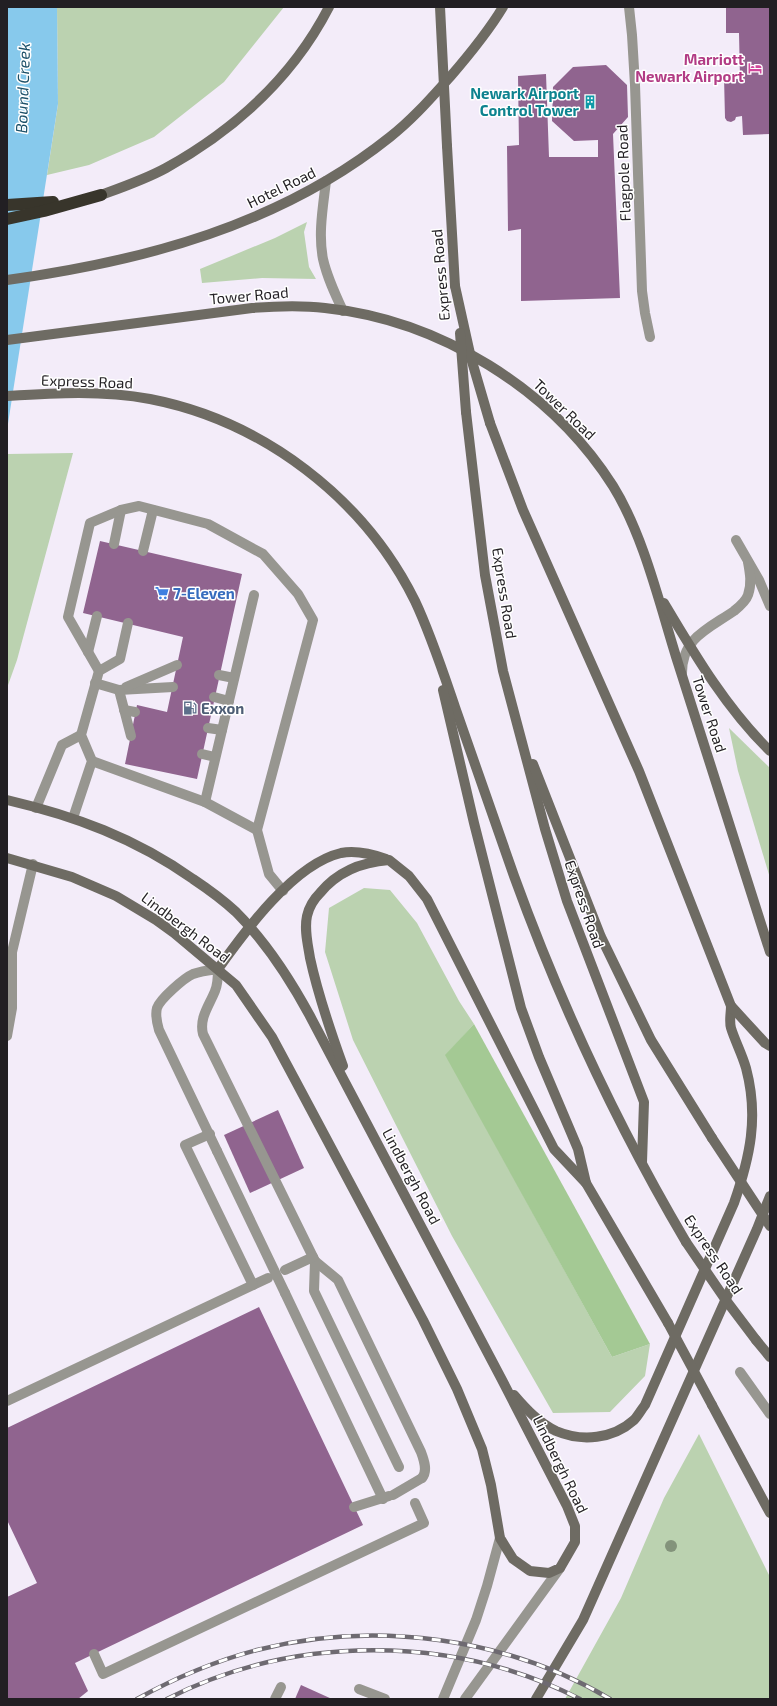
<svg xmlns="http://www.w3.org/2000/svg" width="777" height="1706" viewBox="0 0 777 1706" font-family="'Exo 2',sans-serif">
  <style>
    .green { fill: #bbd2b0 }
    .forest { fill: #a4c994 }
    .water { fill: #87c9ec }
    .building { fill: #90648f }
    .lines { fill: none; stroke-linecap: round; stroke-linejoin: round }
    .lane { stroke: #979690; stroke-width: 10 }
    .secondary { stroke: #6e6b63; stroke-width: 10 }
    .highway { stroke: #38352b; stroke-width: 12 }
    .rail-casing { stroke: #6e6a71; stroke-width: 4.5 }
    .rail { stroke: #fff; stroke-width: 3; stroke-dasharray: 9; stroke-linecap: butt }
    .lane-bridge { stroke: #979690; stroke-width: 10 }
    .secondary-bridge { stroke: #6e6b63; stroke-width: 10 }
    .tree { fill: #83937b }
    .labels { text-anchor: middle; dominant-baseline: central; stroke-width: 3; stroke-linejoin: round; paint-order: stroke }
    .hotel-label { font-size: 15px; font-weight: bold; fill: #b23c85; stroke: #fff; text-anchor: end }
    .culture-label { font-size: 15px; font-weight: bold; fill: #0d838f; stroke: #fff; text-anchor: end }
    .street-label { font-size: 15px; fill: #221f23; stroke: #fff }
    .shop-label { font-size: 15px; font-weight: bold; fill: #366cbe; stroke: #fff; text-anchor: start }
    .service-label { font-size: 15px; font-weight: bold; fill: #4e5e75; stroke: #fff; text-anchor: start }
    .water-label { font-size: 16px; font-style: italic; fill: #1d5169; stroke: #fff }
  </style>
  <rect width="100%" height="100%" fill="#f3ecf9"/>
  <g class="green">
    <path d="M57,7H284L224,82L154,137L89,165L47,175L58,104Z"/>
    <path d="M307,222L304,232L309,267L316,279L262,278L202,283L200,269L275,238Z"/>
    <path d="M73,453L17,660L7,688V454Z"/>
    <path d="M729,728L770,768V878L738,771Z"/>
    <path d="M364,888L390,890L417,923L459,1001L474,1024L446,1055L612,1357L650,1344L645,1376L610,1412L553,1413L452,1236L353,1040L325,952L329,908Z"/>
    <path d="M699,1434L770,1577V1699H565L621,1598L664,1498Z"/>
  </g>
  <path class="forest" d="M474,1024L650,1344L612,1357L445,1055Z"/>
  <path class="water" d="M7,7H57L58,104L7,430Z"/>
  <g class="building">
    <path d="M726,7H770V134L743,135L742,116L736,117L735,120L731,122L727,121L725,118L724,77L729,73L734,74L735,79H740L739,33H726Z"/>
    <path d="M606,65L627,85L628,117L613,134L620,298L521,301V229L508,231L507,146L519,145L518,76L546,74L549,157H598V140L574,141L552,121L553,87L573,67Z"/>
    <path d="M100,541L242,574L197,779L125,764L137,705L167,712L183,637L83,613Z"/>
    <path d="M278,1110L304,1168L250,1193L224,1135Z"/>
    <path d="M259,1307L363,1525L75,1663L88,1691L78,1699H7V1597L37,1583L7,1520V1428Z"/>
    <path d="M301,1685L332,1699H295Z"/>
  </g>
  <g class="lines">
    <g class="lane">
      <path d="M629,7L632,35L635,85L642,291L645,313L650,337"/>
      <path d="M326,181C323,207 318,234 323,259C327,277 335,294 343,311"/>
      <path d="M736,540L759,580L770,606"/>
      <path d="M114,544L121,510"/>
      <path d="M143,551L153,510"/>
      <path d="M88,652L97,616"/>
      <path d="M99,671L68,617L90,523L121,510L139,506L208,524L263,554L298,594L313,620L257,830L269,874L283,891"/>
      <path d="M682,673C682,638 708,629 734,611C739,607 746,601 748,595C752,584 750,573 748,562"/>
      <path d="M219,675L234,678"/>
      <path d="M95,683L119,690L173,687"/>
      <path d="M126,687L177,665"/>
      <path d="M119,690L131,736"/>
      <path d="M214,697L229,701"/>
      <path d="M124,710L135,712"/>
      <path d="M208,728L222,730"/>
      <path d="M202,754L215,757"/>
      <path d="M92,761L205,802L257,830"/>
      <path d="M205,802L254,595"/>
      <path d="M36,808L62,745L81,735"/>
      <path d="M73,818L92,761L81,735L99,671L120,659L128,623"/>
      <path d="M7,1036L12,1008V952L33,864"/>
      <path d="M217,1151L159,1030C157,1023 155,1015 157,1008C160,999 184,978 193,974C201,971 210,970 218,969C218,976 218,984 215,991C209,1006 199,1018 203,1034L313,1257L315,1261L314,1291L399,1467"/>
      <path d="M315,1261L338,1280L421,1452C424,1460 428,1471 422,1478"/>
      <path d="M285,1270L313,1257"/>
      <path d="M253,1285L268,1278"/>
      <path d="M285,1293L383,1499"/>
      <path d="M740,1372L770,1414"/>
      <path d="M7,1401L253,1285L185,1145L210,1134"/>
      <path d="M354,1507L389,1496"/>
      <path d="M94,1654L103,1674L424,1523L415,1503"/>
      <path d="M359,1689L385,1699"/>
      <path d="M275,1699L281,1687"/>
      <path d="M443,1699L476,1620L487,1586L500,1538"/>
      <path d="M465,1699L560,1568"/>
    </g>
    <g class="secondary">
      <path d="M447,146L455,286"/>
      <path d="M101,195C123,187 146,179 166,168C234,130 293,77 329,7"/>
      <path d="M7,280C144,261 280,225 390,137C413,119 431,98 450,77C469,55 488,32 503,7"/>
      <path d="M7,340L252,308C276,306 301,305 325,308C440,320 551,389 613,486C644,536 660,606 678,663C709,759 739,856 770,952"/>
      <path d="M7,396C55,393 102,390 150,399C263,421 364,498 415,601C431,635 443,672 455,707C475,763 494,820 514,876C560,1003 617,1125 686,1242"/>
      <path d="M466,412L485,575L503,671L545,829L567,901L644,1102L642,1162"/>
      <path d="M490,423L523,510L639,771L731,1006C731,1013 729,1021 731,1028C735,1041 742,1054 746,1068C759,1117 750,1157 734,1203L645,1405C641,1410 638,1416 634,1420C613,1439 582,1442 556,1431C539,1423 526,1409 514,1395"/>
      <path d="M664,603C695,655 726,708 770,751"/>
      <path d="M443,690L474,823L521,1008L539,1057L578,1149L586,1183"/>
      <path d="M533,764L601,937L651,1040L712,1138"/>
      <path d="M7,800C75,816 135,838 193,879C208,889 223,900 236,912C266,942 290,979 310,1016L501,1378L567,1506L575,1526V1542L560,1568L549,1573L530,1571L513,1559L500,1538L491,1485L482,1449L457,1389L423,1320L294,1078L272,1037L236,985L174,933L156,920L116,896L72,877L7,858"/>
      <path d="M218,969C245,931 294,864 341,853C357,850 372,854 386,859"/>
      <path d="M731,1006L765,1043L770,1046"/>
      <path d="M343,1066C330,1030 318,995 310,958C308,945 304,930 307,916C309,907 314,899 320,893C338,871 362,862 389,860L409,876L427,899L554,1149L586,1183L668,1323"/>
      <path d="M756,1340L770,1357"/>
      <path d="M712,1405L770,1513"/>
      <path d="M536,1699L583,1620L757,1229L770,1196"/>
    </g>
    <g class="highway">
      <path d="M7,205L53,202"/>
      <path d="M7,219L44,211L101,195"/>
    </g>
    <g class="rail-casing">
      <g id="rail">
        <path d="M137,1699C175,1678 215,1661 257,1650C374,1620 506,1637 610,1699"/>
        <path d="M167,1699C294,1634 453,1634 580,1699"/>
      </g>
    </g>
    <use href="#rail" class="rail"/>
    <g class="lane-bridge">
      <path d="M217,1151L285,1293"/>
      <path d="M393,1495L422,1478"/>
    </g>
    <g class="secondary-bridge">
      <path d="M440,7L447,146"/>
      <path d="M455,286L471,358L490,423"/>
      <path d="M460,333L466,412"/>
      <path d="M712,1138L770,1226"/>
      <path d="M686,1242L725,1299L756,1340"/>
      <path d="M668,1323L712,1405"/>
    </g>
  </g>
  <circle class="tree" cx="671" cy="1546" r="6"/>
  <defs>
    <g id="hotel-bare" transform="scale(1.08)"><path d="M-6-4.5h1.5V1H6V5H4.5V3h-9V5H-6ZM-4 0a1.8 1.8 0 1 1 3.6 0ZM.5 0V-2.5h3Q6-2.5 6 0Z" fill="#d1479c" stroke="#fff" stroke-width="2.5" paint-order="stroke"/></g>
    <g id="building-bare" transform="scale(1.08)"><path d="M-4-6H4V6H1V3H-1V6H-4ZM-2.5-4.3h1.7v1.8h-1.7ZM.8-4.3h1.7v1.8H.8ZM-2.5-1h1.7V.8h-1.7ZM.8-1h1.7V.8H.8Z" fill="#0f9aa8" stroke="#fff" stroke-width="2.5" paint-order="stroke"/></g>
    <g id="supermarket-bare" transform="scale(1.08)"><path d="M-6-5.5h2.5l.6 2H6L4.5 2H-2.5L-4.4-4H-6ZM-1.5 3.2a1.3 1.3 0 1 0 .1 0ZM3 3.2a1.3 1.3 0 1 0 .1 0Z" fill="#3f7fe0" stroke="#fff" stroke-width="2.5" paint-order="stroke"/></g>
    <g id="fuel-bare" transform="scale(1.08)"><path d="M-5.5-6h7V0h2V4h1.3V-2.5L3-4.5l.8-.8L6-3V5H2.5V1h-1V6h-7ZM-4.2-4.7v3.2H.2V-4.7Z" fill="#5c6f8a" stroke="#fff" stroke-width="2.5" paint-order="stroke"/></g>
  </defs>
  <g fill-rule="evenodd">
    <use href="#hotel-bare" x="755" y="68"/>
    <use href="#building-bare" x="590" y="102"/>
    <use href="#supermarket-bare" x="162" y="593"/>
    <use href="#fuel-bare" x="190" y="708"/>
  </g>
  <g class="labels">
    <g class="hotel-label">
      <text x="744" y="59">Marriott<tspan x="744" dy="17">Newark Airport</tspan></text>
    </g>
    <g class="culture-label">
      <text x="579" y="93">Newark Airport<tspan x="579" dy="17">Control Tower</tspan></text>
    </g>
    <g class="street-label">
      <text transform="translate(623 173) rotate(-92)">Flagpole Road</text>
      <text transform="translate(281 187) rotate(-26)">Hotel Road</text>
      <text transform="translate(440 275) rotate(-95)">Express Road</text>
      <text transform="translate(249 295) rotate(-5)">Tower Road</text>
      <text transform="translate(87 381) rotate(2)">Express Road</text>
      <text transform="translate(565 409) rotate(44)">Tower Road</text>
      <text transform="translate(505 593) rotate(81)">Express Road</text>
      <text transform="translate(710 714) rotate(72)">Tower Road</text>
      <text transform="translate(585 904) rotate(71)">Express Road</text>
      <text transform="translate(186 927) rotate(37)">Lindbergh Road</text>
      <text transform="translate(412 1176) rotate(62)">Lindbergh Road</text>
      <text transform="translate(714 1254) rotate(56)">Express Road</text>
      <text transform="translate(561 1464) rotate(64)">Lindbergh Road</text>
    </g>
    <g class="shop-label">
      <text x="173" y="593">7-Eleven</text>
    </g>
    <g class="service-label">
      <text x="201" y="708">Exxon</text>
    </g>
    <g class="water-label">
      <text transform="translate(22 88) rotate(-88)">Bound Creek</text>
    </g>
  </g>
  <rect width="777" height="1706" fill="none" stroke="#221f23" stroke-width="16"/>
</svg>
